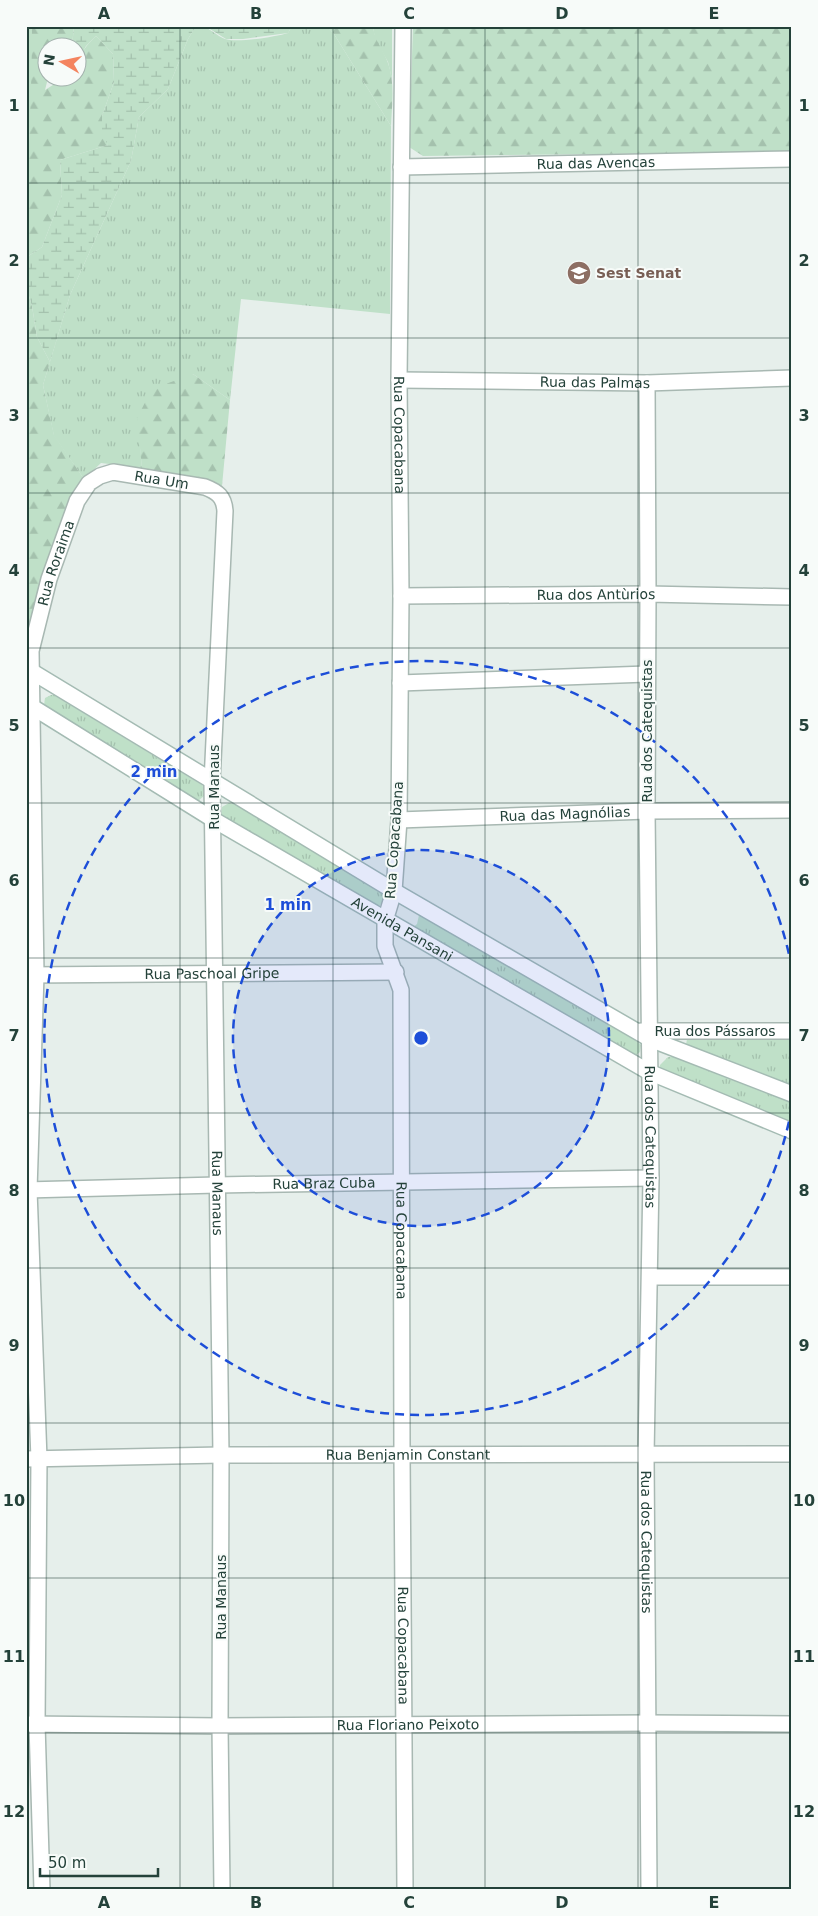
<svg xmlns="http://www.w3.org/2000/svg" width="818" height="1916" viewBox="0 0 818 1916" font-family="'DejaVu Sans',sans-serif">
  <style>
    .grass { fill: url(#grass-tufts) }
    .forest { fill: url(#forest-firs) }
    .wetland { fill: url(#wetland-marsh) }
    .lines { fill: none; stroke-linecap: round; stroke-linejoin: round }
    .minor-casing { stroke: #a8b8b2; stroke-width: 18 }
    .tertiary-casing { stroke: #a8b8b2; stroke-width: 18 }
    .secondary-casing { stroke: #a4bbb3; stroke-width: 18 }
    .minor { stroke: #fff; stroke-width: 15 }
    .tertiary { stroke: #fff; stroke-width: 15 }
    .secondary { stroke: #fff; stroke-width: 15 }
    .grid { fill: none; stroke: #24423a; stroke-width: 1; stroke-opacity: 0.55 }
    .ring { fill: none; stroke: #1d4ed8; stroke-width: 2.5; stroke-dasharray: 9 6 }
    .labels { text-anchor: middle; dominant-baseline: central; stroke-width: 4; stroke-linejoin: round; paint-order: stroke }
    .street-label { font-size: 14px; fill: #24423a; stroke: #f7fbf9 }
    .education-label { font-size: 14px; font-weight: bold; fill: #785e54; stroke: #f7fbf9; text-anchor: start }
    .centre { fill: #1d4ed8; stroke: #f7fbf9; stroke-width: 2.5 }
    .ring-label { font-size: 15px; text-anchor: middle; font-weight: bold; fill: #1d4ed8; stroke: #f7fbf9; stroke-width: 4; stroke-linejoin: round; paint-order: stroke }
    .neatline { fill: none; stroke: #24423a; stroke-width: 2 }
    .grid-label { font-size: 16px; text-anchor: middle; font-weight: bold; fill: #24423a }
  </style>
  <defs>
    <pattern id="grass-tufts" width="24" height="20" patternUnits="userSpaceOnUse" patternTransform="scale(1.25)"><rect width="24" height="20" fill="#bfe0c8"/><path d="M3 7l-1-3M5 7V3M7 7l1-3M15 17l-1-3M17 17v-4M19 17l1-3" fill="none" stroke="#a4c1ad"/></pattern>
    <pattern id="forest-firs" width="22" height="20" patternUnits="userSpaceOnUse" patternTransform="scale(1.25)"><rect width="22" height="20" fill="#bfe0c8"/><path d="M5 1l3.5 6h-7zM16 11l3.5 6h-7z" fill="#a4c1ad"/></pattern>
    <pattern id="wetland-marsh" width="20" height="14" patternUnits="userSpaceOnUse" patternTransform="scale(1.25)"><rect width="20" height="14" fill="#bfe0c8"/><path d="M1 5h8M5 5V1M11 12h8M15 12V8" fill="none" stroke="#a4c1ad"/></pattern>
  </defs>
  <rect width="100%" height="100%" fill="#e6efeb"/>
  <g class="grass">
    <path d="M26,26H32V96L26,188Z"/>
    <path d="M196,26C210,26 213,34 225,39C237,43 275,37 288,33L292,26H327L334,34L391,126L390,314L241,299L230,400L193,374L140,444L142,468L101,463L84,479L54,436L43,385L70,295L131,161L139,117L168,89L188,39Z"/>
    <path d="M373,26H392V79L388,62L375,39Z"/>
    <path d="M51,695H54L202,785L205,790L204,796L198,801L191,799L46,708L44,705L45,698Z"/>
    <path d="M229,803L234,804L381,893L384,896L383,903L377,907L221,815L222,807Z"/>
    <path d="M419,915L635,1040L641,1045L640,1052L635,1056L411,929L417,924Z"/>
    <path d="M687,1039H792V1087L686,1045Z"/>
    <path d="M668,1057H673L792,1103V1125L660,1070V1065Z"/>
  </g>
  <g class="forest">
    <path d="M32,26H74L72,46L70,47L48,48V78L45,90L64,78H78C78,56 81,51 96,36L113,54L114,82L102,116L108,145L60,160L62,195L42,247L27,257L26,261C26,183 32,105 32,26Z"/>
    <path d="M327,26H373C375,43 383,48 388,63C395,82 392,106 391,126L334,34Z"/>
    <path d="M413,26H792V152L423,156L409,147Z"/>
    <path d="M26,286L32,306L37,337L50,362L43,385L54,435L84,479L26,639Z"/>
    <path d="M193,374L230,400L222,486L201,478L142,468L137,418L152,389Z"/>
  </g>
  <g class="wetland">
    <path d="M74,26H196L188,39L168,89L139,117L131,161L70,295L50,362L37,337L32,306L26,286L27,257L42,247L62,195L60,160L108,145L102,134V116L114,82L113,54L96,36L86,46L78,61V48L70,47L72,46Z"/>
    <path d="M205,26H292L288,33L243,39H226Z"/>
  </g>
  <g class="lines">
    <g class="minor-casing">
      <g id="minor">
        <path id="s1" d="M403,26L399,380L401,596L399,820L394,891L385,921V946L401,990L402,1455L405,1890"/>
        <path id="s2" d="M401,167L792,159"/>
        <path id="s3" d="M399,380L647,383L792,378"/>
        <path id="s4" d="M647,383L648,594L647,811L651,1178L646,1455L649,1890"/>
        <path id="s5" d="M401,596L648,594L792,597"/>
        <path d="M400,683L647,674"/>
        <path id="s6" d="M399,820L647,811L792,810"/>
        <path id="s7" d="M28,975L396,972"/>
        <path id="s8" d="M641,1031H792"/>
        <path id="s9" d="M26,1190L217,1185L651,1178"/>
        <path d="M651,1277H792"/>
        <path id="s10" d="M26,1459L221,1455L792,1454"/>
        <path id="s11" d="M42,1890L37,1724L39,1459L29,1190L36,975L31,651L49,579L77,501L89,483L100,476L113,472L205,487C218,492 224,497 225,511L212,782L221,1455L220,1726L222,1890"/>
      </g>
    </g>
    <g class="tertiary-casing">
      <g id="tertiary">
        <path id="s12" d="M26,1724L220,1726L647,1723L792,1724"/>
      </g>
    </g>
    <g class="secondary-casing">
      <g id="secondary">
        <path d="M26,668L394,891L650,1039L792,1094"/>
        <path id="s13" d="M26,703L214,820L649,1072L792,1131"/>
      </g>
    </g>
    <use href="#minor" class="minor"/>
    <use href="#tertiary" class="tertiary"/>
    <use href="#secondary" class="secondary"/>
  </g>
  <path class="grid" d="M180,26V1890M333,26V1890M485,26V1890M638,26V1890M26,183H792M26,338H792M26,493H792M26,648H792M26,803H792M26,958H792M26,1113H792M26,1268H792M26,1423H792M26,1578H792M26,1733H792"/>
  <circle cx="421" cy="1038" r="188" fill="#1d4ed8" fill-opacity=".12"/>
  <g class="ring">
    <circle cx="421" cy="1038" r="188"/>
    <path d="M792 1107A377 377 0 1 1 792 969"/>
  </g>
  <defs>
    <g id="university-disc" transform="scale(1.25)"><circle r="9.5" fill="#8d6e63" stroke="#f7fbf9"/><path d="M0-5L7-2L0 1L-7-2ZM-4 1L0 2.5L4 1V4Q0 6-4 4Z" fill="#fff"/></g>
  </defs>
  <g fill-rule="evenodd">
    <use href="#university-disc" x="579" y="273"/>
  </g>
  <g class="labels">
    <g class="street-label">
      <text stroke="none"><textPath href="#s2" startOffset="195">Rua das Avencas</textPath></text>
      <text stroke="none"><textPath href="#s3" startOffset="196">Rua das Palmas</textPath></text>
      <text stroke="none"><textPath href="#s1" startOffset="409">Rua Copacabana</textPath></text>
      <text stroke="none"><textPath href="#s11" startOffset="1494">Rua Um</textPath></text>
      <text stroke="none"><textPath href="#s11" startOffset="1331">Rua Roraima</textPath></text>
      <text stroke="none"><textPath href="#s5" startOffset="195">Rua dos Antùrios</textPath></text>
      <text transform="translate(647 731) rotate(-90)">Rua dos Catequistas</text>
      <text transform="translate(214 787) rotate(-90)">Rua Manaus</text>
      <text stroke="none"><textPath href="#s6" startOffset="166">Rua das Magnólias</textPath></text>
      <text transform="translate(394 840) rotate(-86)">Rua Copacabana</text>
      <text stroke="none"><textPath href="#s13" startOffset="439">Avenida Pansani</textPath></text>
      <text stroke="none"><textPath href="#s7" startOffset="184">Rua Paschoal Gripe</textPath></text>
      <text stroke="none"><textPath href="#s8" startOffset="74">Rua dos Pássaros</textPath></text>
      <text stroke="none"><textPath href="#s4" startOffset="754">Rua dos Catequistas</textPath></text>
      <text stroke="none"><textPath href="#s9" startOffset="298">Rua Braz Cuba</textPath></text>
      <text stroke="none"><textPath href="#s11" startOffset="2254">Rua Manaus</textPath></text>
      <text stroke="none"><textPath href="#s1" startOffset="1219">Rua Copacabana</textPath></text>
      <text stroke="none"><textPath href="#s10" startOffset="382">Rua Benjamin Constant</textPath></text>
      <text stroke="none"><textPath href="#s4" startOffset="1159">Rua dos Catequistas</textPath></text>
      <text transform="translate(221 1597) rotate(-90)">Rua Manaus</text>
      <text stroke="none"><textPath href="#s1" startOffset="1624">Rua Copacabana</textPath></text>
      <text stroke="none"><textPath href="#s12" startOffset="382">Rua Floriano Peixoto</textPath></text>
    </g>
    <g class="education-label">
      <text x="596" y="273">Sest Senat</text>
    </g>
  </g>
  <circle cx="421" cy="1038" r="8" class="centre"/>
  <g class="ring-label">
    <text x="154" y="777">2 min</text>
    <text x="288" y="910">1 min</text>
  </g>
  <rect width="818" height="1916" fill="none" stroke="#f7fbf9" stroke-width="55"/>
  <g transform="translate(62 62) rotate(279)"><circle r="24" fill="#f7fbf9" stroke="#a3b1ad"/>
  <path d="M0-4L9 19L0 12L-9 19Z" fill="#f4845f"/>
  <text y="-8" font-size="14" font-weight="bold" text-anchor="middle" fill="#24423a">N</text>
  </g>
  <path d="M40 1868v8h118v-8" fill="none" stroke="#24423a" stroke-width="2.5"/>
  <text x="48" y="1868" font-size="15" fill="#24423a" stroke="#f7fbf9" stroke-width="4" paint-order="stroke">50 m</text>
  <rect x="28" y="28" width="762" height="1860" class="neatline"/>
  <g class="grid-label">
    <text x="104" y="19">A</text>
    <text x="256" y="19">B</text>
    <text x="409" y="19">C</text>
    <text x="562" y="19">D</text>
    <text x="714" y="19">E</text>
    <text x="14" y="111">1</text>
    <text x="804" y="111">1</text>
    <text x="14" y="266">2</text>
    <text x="804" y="266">2</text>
    <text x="14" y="421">3</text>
    <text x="804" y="421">3</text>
    <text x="14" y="576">4</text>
    <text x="804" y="576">4</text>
    <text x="14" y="731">5</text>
    <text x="804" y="731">5</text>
    <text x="14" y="886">6</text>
    <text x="804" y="886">6</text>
    <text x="14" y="1041">7</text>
    <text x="804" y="1041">7</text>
    <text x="14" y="1196">8</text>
    <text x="804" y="1196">8</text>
    <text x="14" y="1351">9</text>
    <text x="804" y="1351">9</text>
    <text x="14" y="1506">10</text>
    <text x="804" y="1506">10</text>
    <text x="14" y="1662">11</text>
    <text x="804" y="1662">11</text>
    <text x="14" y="1817">12</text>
    <text x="804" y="1817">12</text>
    <text x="104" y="1908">A</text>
    <text x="256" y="1908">B</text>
    <text x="409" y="1908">C</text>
    <text x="562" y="1908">D</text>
    <text x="714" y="1908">E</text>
  </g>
</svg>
